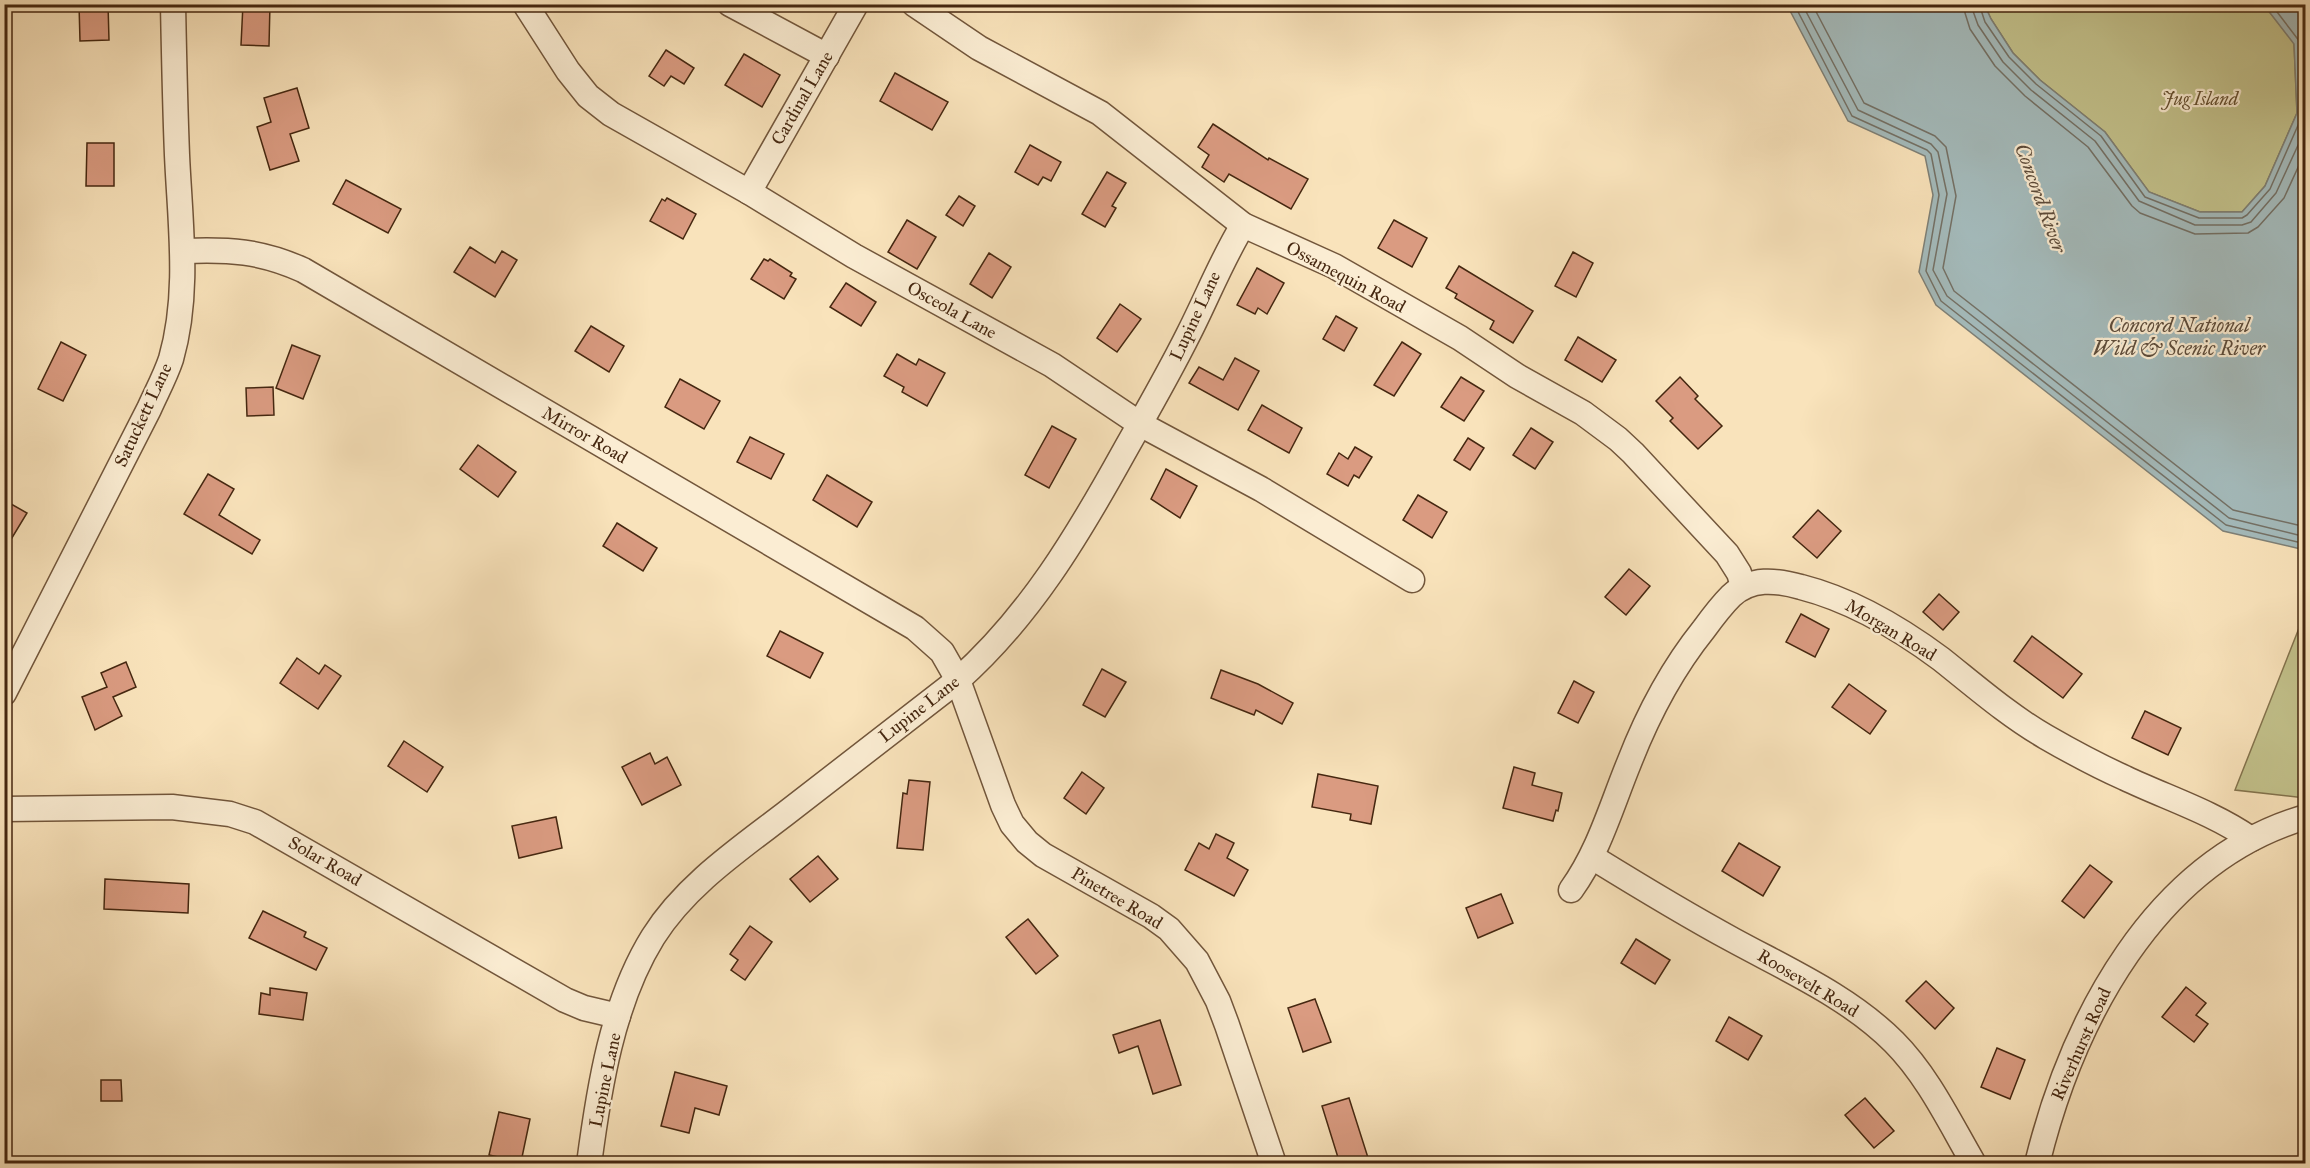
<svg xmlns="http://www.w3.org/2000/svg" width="2310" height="1168" viewBox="0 0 2310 1168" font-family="'IM FELL Great Primer',serif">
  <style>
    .green { fill: #c3c28c; stroke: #84744e; stroke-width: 1.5 }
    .water { fill: #a4bbbc; stroke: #7e8077; stroke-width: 1.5 }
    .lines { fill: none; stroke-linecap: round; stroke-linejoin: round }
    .shore { stroke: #747166; stroke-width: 1.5 }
    .building { fill: #da9b81; stroke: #452710; stroke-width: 1.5 }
    .minor-casing { stroke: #72563b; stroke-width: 27 }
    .minor { stroke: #fbedd3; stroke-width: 24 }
    .labels { text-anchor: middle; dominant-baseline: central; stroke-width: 4.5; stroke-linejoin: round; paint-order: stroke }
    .street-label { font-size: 18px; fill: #452710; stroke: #fbedd3 }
    .park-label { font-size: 18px; font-style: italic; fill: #644e2f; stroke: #fbedd3 }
    .water-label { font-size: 20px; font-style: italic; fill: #5d4c3b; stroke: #fbedd3 }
  </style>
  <rect width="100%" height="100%" fill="#f9e3bb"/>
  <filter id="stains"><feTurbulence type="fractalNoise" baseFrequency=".00333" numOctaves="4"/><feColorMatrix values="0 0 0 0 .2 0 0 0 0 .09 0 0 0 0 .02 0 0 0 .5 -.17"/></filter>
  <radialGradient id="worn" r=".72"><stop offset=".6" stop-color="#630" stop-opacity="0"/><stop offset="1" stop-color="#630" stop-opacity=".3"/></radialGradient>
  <g class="green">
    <path d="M1990,4L2264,5L2294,43L2297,113L2265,186L2242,212H2200L2149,192L2105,132L2040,80L2013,53L1991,19L1986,8Z"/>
    <path d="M2305,613V798L2235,790Z"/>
  </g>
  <path class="water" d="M1787,5H1990L1986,8L1991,19L2013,53L2040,80L2105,132L2149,192L2200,212H2242L2265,186L2297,113L2294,44L2264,5H2305V550L2223,531L1936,305L1919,272L1933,195L1925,156L1848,121Z"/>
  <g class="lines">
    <g class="shore">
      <path d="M1794,4L1852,116L1927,150L1931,154L1939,195L1926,271L1941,301L2226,525L2306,544"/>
      <path d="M1802,4L1858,110L1931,144L1938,152L1947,194L1933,270L1947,296L2229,518L2306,537"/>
      <path d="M1812,4L1864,103L1935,136L1946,147L1956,196L1943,268L1954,291L2233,510L2306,527"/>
      <path d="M1964,4L1965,13L1970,29L1995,66L2025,96L2088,147L2132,206L2140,213L2195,234L2248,233L2258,227L2284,198L2306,150"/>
      <path d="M1974,4L1973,11L1978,25L2003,62L2031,90L2095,141L2139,201L2195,225H2242L2251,222L2276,193L2306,128"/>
      <path d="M1982,4L1981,10L1985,22L2009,57L2036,84L2101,136L2145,197L2199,218H2242L2247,215L2270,189L2303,114L2300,42L2271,4"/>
    </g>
  </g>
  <g class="building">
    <path d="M79,4H108L109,40L80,41Z"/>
    <path d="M243,4H270L269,46L241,45Z"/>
    <path d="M666,50L694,68L684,84L671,76L664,86L649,76Z"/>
    <path d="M744,54L780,75L762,107L725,85Z"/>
    <path d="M895,73L948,102L932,130L880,101Z"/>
    <path d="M297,88L309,128L290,134L299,161L270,170L257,127L271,122L264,98Z"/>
    <path d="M1213,124L1268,160L1269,158L1308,179L1291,209L1229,174L1224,182L1202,167L1209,155L1198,147Z"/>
    <path d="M87,143H114V186H86Z"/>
    <path d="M1030,145L1061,162L1051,181L1043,177L1038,185L1015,172Z"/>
    <path d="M1107,172L1126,183L1112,206L1116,208L1105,227L1082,214Z"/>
    <path d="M346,180L401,209L388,233L333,204Z"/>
    <path d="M959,196L975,206L963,226L946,215Z"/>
    <path d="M667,198L696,214L683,239L650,221L662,199L665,201Z"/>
    <path d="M907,220L936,237L917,269L888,252Z"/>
    <path d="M1394,220L1427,238L1412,267L1378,248Z"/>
    <path d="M470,247L495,263L502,251L517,260L495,297L454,272Z"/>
    <path d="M1573,252L1593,263L1576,297L1555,286Z"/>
    <path d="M989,253L1011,267L992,298L970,284Z"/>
    <path d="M764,259L768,261L770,259L792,273L790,276L796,279L784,299L751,279Z"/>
    <path d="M1459,266L1533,311L1513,343L1490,329L1494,321L1455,298L1457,294L1446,288Z"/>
    <path d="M1257,268L1284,283L1267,314L1258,308L1255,314L1237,305Z"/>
    <path d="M846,283L876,302L861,326L830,307Z"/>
    <path d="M1120,304L1141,319L1117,352L1097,338Z"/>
    <path d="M1336,316L1357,328L1344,351L1323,339Z"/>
    <path d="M591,326L624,346L609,372L575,351Z"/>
    <path d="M1578,337L1616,360L1602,382L1565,360Z"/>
    <path d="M61,342L86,355L63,401L38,389Z"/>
    <path d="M1402,342L1421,354L1394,396L1374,385Z"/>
    <path d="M292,345L320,356L303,399L276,388Z"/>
    <path d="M897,354L916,365L919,359L945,373L927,406L902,392L904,387L884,376Z"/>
    <path d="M1235,358L1259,371L1238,410L1189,383L1199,367L1223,380Z"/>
    <path d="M1461,377L1484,391L1464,421L1441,407Z"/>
    <path d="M1680,377L1698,396L1695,399L1722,426L1698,449L1670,421L1673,418L1656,401Z"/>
    <path d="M680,379L720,401L704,429L665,407Z"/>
    <path d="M273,387L274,415L247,416L246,388Z"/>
    <path d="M1262,405L1302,428L1289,453L1248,430Z"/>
    <path d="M1052,426L1076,439L1049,488L1025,475Z"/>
    <path d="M1531,428L1553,442L1535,469L1513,455Z"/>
    <path d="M750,437L784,454L771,479L737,462Z"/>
    <path d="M1468,438L1484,448L1470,470L1454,460Z"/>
    <path d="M478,445L516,472L498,497L460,469Z"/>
    <path d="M1355,447L1372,457L1359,478L1354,475L1348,486L1327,474L1339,453L1348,459Z"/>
    <path d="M1166,469L1197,486L1180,518L1151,499Z"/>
    <path d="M208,474L234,489L219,515L260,540L252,554L184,514Z"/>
    <path d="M827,475L872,502L857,527L813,500Z"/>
    <path d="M1418,495L1447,512L1432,538L1403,520Z"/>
    <path d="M4,500L27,513L4,551Z"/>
    <path d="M1818,510L1841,531L1817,558L1793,537Z"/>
    <path d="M617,523L657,548L643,571L603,546Z"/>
    <path d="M1629,569L1650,586L1626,615L1605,597Z"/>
    <path d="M1939,594L1959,612L1943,630L1923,612Z"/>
    <path d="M1801,614L1829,629L1815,657L1786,642Z"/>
    <path d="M780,631L823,653L810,678L767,656Z"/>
    <path d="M2032,636L2082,674L2063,698L2014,661Z"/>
    <path d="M297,658L319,674L325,665L341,676L318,709L280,683Z"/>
    <path d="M126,662L136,687L113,697L122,716L95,730L82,697L107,687L101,673Z"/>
    <path d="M1102,669L1126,682L1105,717L1083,705Z"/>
    <path d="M1221,670L1258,684L1293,703L1282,724L1256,710L1254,715L1211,698Z"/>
    <path d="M1574,681L1594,692L1578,723L1558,713Z"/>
    <path d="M1849,684L1886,711L1870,734L1832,707Z"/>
    <path d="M2145,711L2181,728L2168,755L2132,738Z"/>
    <path d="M404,741L443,767L427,792L388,766Z"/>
    <path d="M650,753L655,764L667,757L681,785L642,805L622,767Z"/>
    <path d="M1514,767L1535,773L1532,785L1562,793L1558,811L1556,810L1553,821L1503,808Z"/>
    <path d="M1082,772L1104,788L1086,814L1064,798Z"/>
    <path d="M1318,774L1378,786L1371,824L1350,820L1351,814L1312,807Z"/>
    <path d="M909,780L930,782L923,850L897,848L903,793L907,794Z"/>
    <path d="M556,817L562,848L519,858L512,826Z"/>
    <path d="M1216,834L1234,843L1227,858L1248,870L1234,896L1185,870L1199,843L1209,849Z"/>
    <path d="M1739,843L1780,867L1763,896L1722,871Z"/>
    <path d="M818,856L838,879L810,902L790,879Z"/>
    <path d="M2090,865L2112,882L2084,918L2062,901Z"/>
    <path d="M105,879L189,884L188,913L104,909Z"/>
    <path d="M1501,894L1513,923L1478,938L1466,908Z"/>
    <path d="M263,911L306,932L304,937L327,948L316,970L249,938Z"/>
    <path d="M1028,919L1058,956L1036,974L1006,937Z"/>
    <path d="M750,926L772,942L745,980L731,970L738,960L730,954Z"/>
    <path d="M1636,939L1670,960L1655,984L1621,963Z"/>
    <path d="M1926,981L1954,1008L1935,1029L1906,1001Z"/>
    <path d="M2186,987L2206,1003L2196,1015L2208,1024L2194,1042L2162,1017Z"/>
    <path d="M270,988L307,993L303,1020L259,1014L261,993L270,995Z"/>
    <path d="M1315,999L1331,1042L1303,1052L1288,1008Z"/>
    <path d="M1729,1017L1762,1036L1748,1060L1716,1041Z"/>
    <path d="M1160,1020L1181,1085L1153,1094L1138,1046L1119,1053L1113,1035Z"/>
    <path d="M1997,1048L2025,1060L2010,1099L1981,1087Z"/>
    <path d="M675,1072L727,1086L719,1115L695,1108L689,1133L661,1126Z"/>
    <path d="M101,1080H121L122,1101H101Z"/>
    <path d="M1349,1098L1370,1164H1340L1322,1106Z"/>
    <path d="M1865,1098L1894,1131L1874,1148L1845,1115Z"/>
    <path d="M499,1112L530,1119L521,1162L489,1155Z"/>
  </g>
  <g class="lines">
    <g class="minor-casing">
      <g id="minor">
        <path d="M525,4L568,71L588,96L611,114L749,192L854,256L1052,365L1140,424L1261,489L1412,580"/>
        <path d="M730,4L827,56"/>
        <path d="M914,4L979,48L1100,113L1243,225L1334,266L1460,338L1517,376L1583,413L1618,439L1633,453L1727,554L1739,573L1743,586"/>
        <path d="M749,192L856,4"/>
        <path d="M183,251C229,249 261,251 303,270L915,628L942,652L958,680L1003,805L1012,824L1027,842L1043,855L1151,916L1169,929L1197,961L1218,1001L1227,1025L1274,1164"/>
        <path d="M4,693L149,409C156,393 165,377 171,359C190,293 180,223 177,155C175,105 174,55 173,4"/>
        <path d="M4,809L172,807L230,814L255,822L565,1000L584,1008L618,1016"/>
        <path d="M1592,857C1639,886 1685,914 1733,940C1788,970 1849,997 1894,1042C1928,1076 1950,1123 1974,1164"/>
        <path d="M1571,890C1599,851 1611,807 1629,763C1648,714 1671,670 1704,629C1712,618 1721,606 1731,596C1751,577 1776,580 1801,587C1852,600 1898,627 1941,659C1975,686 2008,715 2046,737C2072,752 2098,766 2125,778C2167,798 2212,812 2251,839"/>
        <path d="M589,1164C599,1088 612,1003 653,937C685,886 738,850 785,814C843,769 901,724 958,680C1030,616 1078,535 1124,452C1146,413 1168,375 1188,335C1207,298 1221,261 1243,225"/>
        <path d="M2037,1164C2072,1021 2154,861 2306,817"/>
      </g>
    </g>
    <use href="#minor" class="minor"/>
  </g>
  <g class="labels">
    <g class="street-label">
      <text transform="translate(802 98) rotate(-60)">Cardinal Lane</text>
      <text transform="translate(1346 277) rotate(28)">Ossamequin Road</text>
      <text transform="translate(952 310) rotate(29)">Osceola Lane</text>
      <text transform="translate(1195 316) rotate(-65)">Lupine Lane</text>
      <text transform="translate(143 415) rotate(-65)">Satuckett Lane</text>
      <text transform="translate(585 435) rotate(30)">Mirror Road</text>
      <text transform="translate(1891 630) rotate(31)">Morgan Road</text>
      <text transform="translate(919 709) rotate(-38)">Lupine Lane</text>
      <text transform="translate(325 861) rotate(30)">Solar Road</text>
      <text transform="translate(1117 898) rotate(31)">Pinetree Road</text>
      <text transform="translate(1808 983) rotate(31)">Roosevelt Road</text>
      <text transform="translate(2081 1044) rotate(-66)">Riverhurst Road</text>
      <text transform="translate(605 1080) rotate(-78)">Lupine Lane</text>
    </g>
    <g class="park-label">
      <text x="2200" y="99">Jug Island</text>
    </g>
    <g class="water-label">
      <text transform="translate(2041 198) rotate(70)">Concord River</text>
      <text x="2179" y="325">Concord National<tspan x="2179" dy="23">Wild &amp; Scenic River</tspan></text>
    </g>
  </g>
  <rect width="2310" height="1168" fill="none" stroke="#f9e3bb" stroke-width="24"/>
  <rect x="6" y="6" width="2298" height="1156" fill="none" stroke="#452710" stroke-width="3"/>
  <rect x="12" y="12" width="2286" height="1144" fill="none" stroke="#452710" stroke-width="1.5"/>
  <rect width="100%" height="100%" filter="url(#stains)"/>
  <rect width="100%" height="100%" fill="url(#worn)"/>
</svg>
